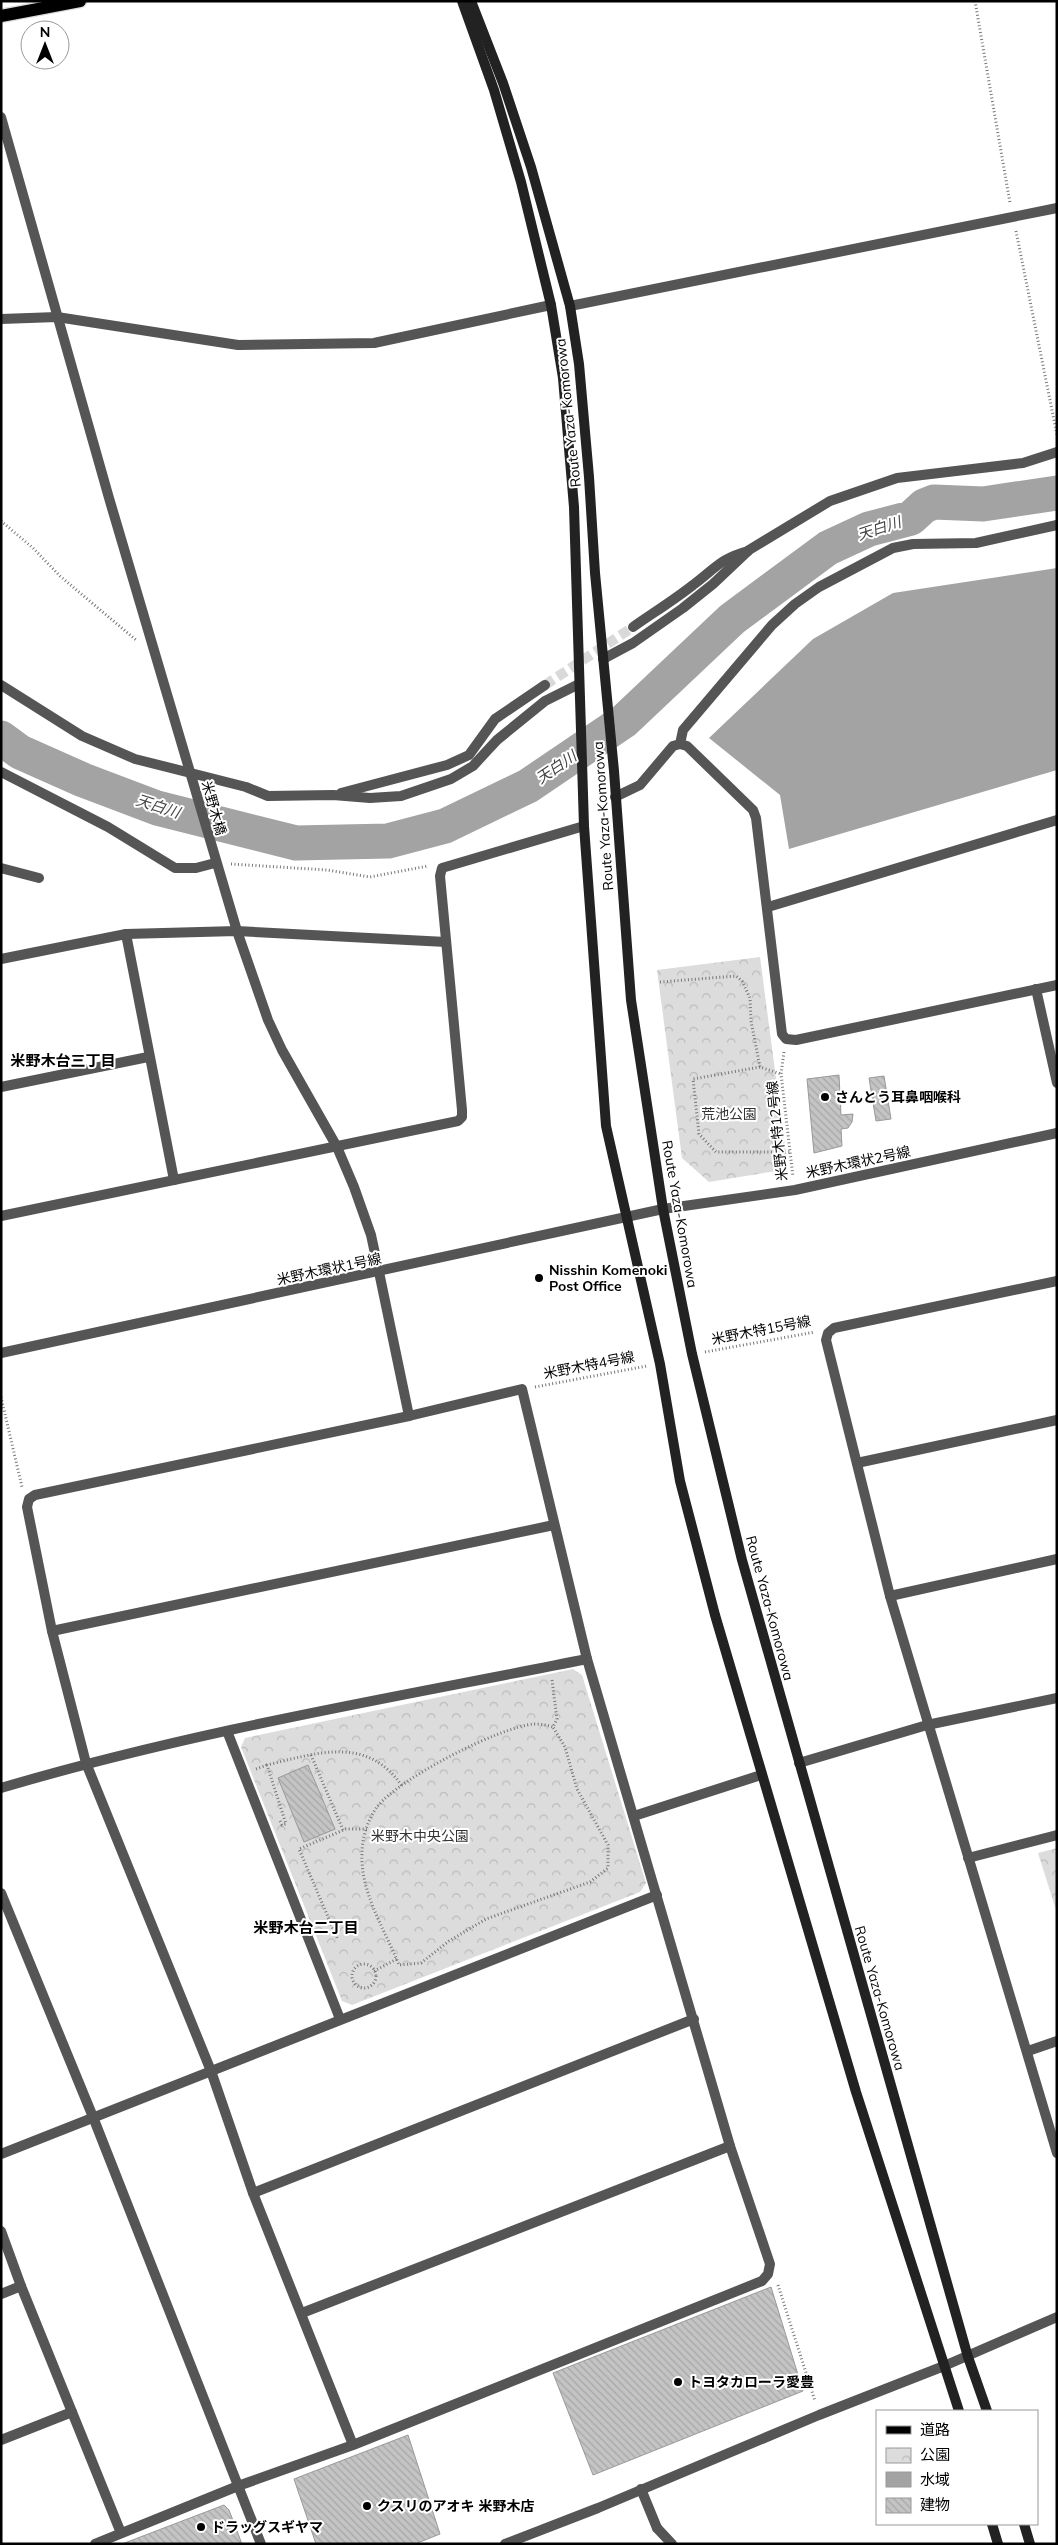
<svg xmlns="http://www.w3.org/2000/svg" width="1058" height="2545" viewBox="0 0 1058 2545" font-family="Mulish,'Noto Sans JP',sans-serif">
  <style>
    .park { fill: url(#park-crowns) }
    .water { fill: #a3a3a3 }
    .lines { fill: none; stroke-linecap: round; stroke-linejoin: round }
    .river { stroke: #a3a3a3; stroke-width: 35 }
    .building { fill: url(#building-back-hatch); stroke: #999 }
    .minor-tunnel { stroke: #d9d9d9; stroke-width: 10; stroke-dasharray: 10 5; stroke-linecap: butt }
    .primary-casing { stroke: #dbdbdb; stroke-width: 15 }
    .path { stroke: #777; stroke-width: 3; stroke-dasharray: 1 2.5; stroke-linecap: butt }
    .minor { stroke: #555; stroke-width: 10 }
    .tertiary { stroke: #555; stroke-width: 10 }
    .secondary { stroke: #222; stroke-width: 10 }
    .primary { stroke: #000; stroke-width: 12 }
    .poi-dot { fill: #000; stroke: #fff; stroke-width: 2 }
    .labels { text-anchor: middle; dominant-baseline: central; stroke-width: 4; stroke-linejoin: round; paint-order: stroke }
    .street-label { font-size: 14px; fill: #000; stroke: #fff }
    .poi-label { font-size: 14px; font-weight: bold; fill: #000; stroke: #fff; text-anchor: start }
    .park-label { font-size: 14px; fill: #333; stroke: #fff }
    .water-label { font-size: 15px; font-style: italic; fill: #444; stroke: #fff }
    .neighbourhood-label { font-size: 15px; font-weight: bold; fill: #000; stroke: #fff }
  </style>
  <defs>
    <pattern id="park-crowns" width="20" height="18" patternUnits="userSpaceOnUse" patternTransform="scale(1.25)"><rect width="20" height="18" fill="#dcdcdc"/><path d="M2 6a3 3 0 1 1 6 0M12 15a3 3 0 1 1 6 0" fill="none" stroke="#bbb"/></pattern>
    <pattern id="building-back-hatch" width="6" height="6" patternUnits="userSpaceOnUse" patternTransform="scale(1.25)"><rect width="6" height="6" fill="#c4c4c4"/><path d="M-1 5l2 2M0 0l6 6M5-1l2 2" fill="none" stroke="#a7a7a7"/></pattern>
  </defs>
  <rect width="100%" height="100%" fill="#fff"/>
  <g class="park">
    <path d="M760,957L788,1169L709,1182L682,1158L657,970Z"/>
    <path d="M573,1669L582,1675L646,1883L640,1892L352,2005L342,2001L241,1747L245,1738Z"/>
    <path d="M1057,1848V1913L1038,1853Z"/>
  </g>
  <path class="water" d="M1057,568V770L789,849L780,795L709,738L813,639L893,593Z"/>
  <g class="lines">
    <path class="river" d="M1,738L20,752L83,780L157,808L296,843L388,841L445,826L528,786L624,721L732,619L828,548L869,529L911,518L924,506L934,502L983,504L1057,493"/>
  </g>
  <g class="building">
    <path d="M839,1075L841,1115L853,1114L852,1122L848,1128L841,1129L842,1146L814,1153L807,1079Z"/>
    <path d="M884,1076L891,1119L876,1121L869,1078Z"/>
    <path d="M308,1765L335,1829L304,1842L278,1778Z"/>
    <path d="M771,2287L803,2391L593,2475L553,2373Z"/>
    <path d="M408,2435L440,2534L415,2544H316L294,2479Z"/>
    <path d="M224,2505L229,2510L242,2544H122Z"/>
  </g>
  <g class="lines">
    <path class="minor-tunnel" d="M545,685L633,627"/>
    <g class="primary-casing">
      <path id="primary" d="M1,16L80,1"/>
    </g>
    <g class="path">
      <path d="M975,1L1010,203"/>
      <path d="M1016,231L1057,435"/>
      <path d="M1,521L33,548L60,576L136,640"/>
      <path d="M231,864L327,870L370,877L428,866"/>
      <path d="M660,982L736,976L742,981L750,998L751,1021L760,1067L781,1074"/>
      <path d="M784,1052L781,1074L793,1177"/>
      <path d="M760,1067L693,1079L699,1134L716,1152H791"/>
      <path d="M705,1352L815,1332"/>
      <path d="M535,1387L647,1366"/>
      <path d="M1,1397L22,1487"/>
      <path d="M552,1680L557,1719L553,1727C547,1725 541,1724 534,1724C499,1727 398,1779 377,1807C368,1819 362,1838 362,1853C360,1892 385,1930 399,1965L421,1963L449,1941L486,1919L590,1882L608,1868V1845L577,1789L565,1747L553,1727"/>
      <path d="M311,1755L343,1830"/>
      <path d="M256,1769L267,1765"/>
      <path d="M280,1821L282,1825L286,1824L267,1765C317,1753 367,1735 402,1786"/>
      <path d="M337,1938L299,1849L346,1829H367"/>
      <circle cx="364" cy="1976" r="12"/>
      <path d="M374,1971L397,1959"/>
      <path d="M778,2285L815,2401"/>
    </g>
    <g class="minor">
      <path d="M570,306L1057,208"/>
      <path d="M1,319L57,317L238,345L374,343L551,305"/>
      <path d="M633,627C653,613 674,600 693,585C715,569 719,559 748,551"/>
      <path d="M603,659L633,643L683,608L713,584L749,550L830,501L897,478L1023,463L1057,452"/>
      <path d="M1,685L82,736L135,759L246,787L268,796L333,795L370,798L401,796L451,779L473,766L497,740L545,701L579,684"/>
      <path d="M680,744L687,746L753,810L756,818L782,1034L786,1039L796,1040L1057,985"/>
      <path d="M1,772L108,827L175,868H196L215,863"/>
      <path d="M341,793L447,765L469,755L495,719L545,685"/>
      <path d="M615,797L640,785L673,746L680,744L683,730L772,625L795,604L819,587L893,548L913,544L976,543L1057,525"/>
      <path d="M1,868L39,878"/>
      <path d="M768,907L1057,820"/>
      <path d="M126,934L174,1180"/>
      <path d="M1,959L126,934L237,931L446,942"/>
      <path d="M1036,989L1057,1083"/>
      <path d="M1,1087L148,1057"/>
      <path d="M1,1216L458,1121L462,1117V1110L440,876L442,868L584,826"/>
      <path d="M379,1272L409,1416"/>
      <path d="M1057,1281L834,1328L828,1333L826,1340L890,1596L1057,2153"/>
      <path d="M857,1463L1057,1420"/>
      <path d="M890,1596L1057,1559"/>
      <path d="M52,1631L554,1525"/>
      <path d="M227,1731L340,2019"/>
      <path d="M799,1763L927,1725L1057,1698"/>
      <path d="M1,1788C193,1731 392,1698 587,1659"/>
      <path d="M634,1816L761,1775"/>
      <path d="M968,1858L1057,1835"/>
      <path d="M1028,2051L1057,2041"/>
      <path d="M1,2154L657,1895"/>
      <path d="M253,2193L694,2019"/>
      <path d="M1,2231L21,2286L121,2533"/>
      <path d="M1,2294L21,2286"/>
      <path d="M302,2313L730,2146"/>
      <path d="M1,2440L72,2412"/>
      <path d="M657,2528L672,2544"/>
      <path d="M95,2544L238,2486L353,2445L762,2281L768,2274L770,2264L730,2146L587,1659L522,1389L409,1416L35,1495L29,1499L27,1507L52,1631L86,1763L211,2071L253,2193L353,2445"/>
    </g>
    <g class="tertiary">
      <path d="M1,117L109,498L237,931L268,1020L282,1050L337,1147L354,1187L371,1235L379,1272"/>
      <path d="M1,1353L663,1209L795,1190L1057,1133"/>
      <path d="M1,1893L93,2117L261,2544"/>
      <path d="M641,2489L657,2528"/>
      <path d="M505,2544L598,2508L819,2415L944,2366L1057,2317"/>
    </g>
    <g class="secondary">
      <path d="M462,1L494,90L521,182L551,305L563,378L574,507L584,826L606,1126L660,1364L680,1481L715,1615L856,2092L959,2411"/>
      <path d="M471,1L503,83L531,167L570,306L579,364L589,477L595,573L614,771L631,1000L663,1209L692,1354L742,1560L968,2357L987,2411"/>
      <path d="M992,2524L998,2544"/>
      <path d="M1024,2524L1030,2544"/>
    </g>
    <use href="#primary" class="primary"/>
  </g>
  <g class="poi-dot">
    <circle cx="825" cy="1097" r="5"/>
    <circle cx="539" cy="1278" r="5"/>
    <circle cx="678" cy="2382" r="5"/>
    <circle cx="367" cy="2506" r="5"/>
    <circle cx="201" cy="2527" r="5"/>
  </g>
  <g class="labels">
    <g class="street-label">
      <text transform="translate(568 413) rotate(-96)">Route Yaza-Komorowa</text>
      <text transform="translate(214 808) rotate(74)">米野木橋</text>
      <text transform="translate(603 816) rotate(-94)">Route Yaza-Komorowa</text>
      <text transform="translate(777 1131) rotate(-96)">米野木特12号線</text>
      <text transform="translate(858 1162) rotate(-12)">米野木環状2号線</text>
      <text transform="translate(680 1214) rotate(80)">Route Yaza-Komorowa</text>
      <text transform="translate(329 1269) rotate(-12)">米野木環状1号線</text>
      <text transform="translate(761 1330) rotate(-11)">米野木特15号線</text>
      <text transform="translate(589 1365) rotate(-11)">米野木特4号線</text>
      <text transform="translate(770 1608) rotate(75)">Route Yaza-Komorowa</text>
      <text transform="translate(880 1998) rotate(74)">Route Yaza-Komorowa</text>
    </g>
    <g class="poi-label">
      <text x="835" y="1097">さんとう耳鼻咽喉科</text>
      <text x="549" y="1270">Nisshin Komenoki<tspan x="549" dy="16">Post Office</tspan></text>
      <text x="688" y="2382">トヨタカローラ愛豊</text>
      <text x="377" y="2506">クスリのアオキ 米野木店</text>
      <text x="211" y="2527">ドラッグスギヤマ</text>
    </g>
    <g class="park-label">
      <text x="729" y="1114">荒池公園</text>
      <text x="420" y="1836">米野木中央公園</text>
    </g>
    <g class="water-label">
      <text transform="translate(879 528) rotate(-18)">天白川</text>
      <text transform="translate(556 767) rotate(-34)">天白川</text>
      <text transform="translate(158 806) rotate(18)">天白川</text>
    </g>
    <g class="neighbourhood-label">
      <text x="63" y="1060">米野木台三丁目</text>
      <text x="306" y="1927">米野木台二丁目</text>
    </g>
  </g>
  <rect width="1058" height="2545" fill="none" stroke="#000000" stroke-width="5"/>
  <rect x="876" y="2410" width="162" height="115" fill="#ffffff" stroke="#999999"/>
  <rect x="886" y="2426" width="25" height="8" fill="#000000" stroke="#999999"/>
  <text x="920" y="2435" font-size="15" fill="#000000">道路</text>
  <rect x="886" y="2448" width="25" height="15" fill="url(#park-crowns)" stroke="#999999"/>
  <text x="920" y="2460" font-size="15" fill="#000000">公園</text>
  <rect x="886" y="2472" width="25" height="15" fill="#a3a3a3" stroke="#999999"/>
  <text x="920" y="2485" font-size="15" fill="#000000">水域</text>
  <rect x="886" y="2498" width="25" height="15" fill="url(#building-back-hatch)" stroke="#999999"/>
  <text x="920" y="2510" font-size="15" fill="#000000">建物</text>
  <g transform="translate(45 45)"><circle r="24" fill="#ffffff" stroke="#999999"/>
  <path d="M0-4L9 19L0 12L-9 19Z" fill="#000000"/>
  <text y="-8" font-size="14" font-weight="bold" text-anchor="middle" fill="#000000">N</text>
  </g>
</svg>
